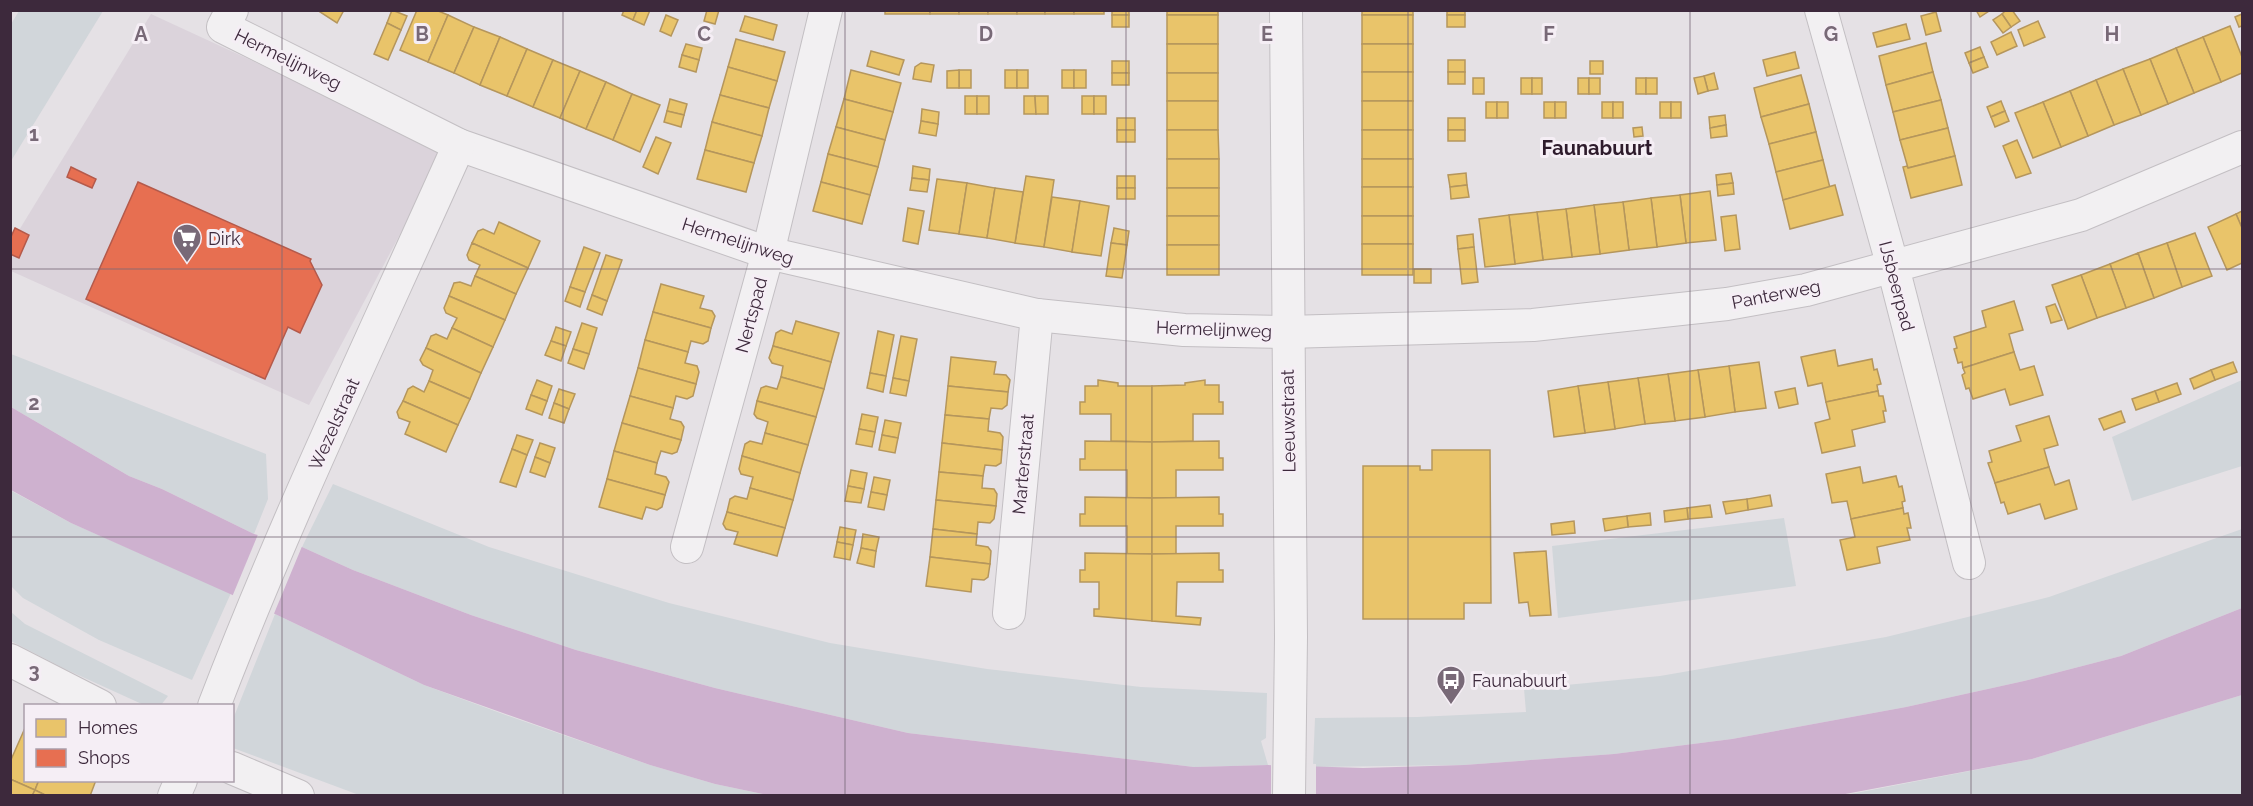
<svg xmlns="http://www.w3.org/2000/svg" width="2253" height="806" viewBox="0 0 2253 806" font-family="Raleway,sans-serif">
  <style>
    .built { fill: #dbd3db }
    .green { fill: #d1d6da }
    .water { fill: #ceb1cf }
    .pier { fill: #e5e1e5 }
    .homes { fill: #e9c46a; stroke: #b5965c; stroke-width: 1.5 }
    .shops { fill: #e76f51; stroke: #b45a4b; stroke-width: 1.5 }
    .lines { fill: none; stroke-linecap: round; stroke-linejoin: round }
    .street-casing { stroke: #c3bfc3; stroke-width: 34 }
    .street { stroke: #f2f0f2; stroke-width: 32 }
    .grid { fill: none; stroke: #786977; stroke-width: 1.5; stroke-opacity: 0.55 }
    .labels { text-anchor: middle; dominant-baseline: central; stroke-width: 6; stroke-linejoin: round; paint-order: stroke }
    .street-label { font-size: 18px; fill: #3d293c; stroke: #f5eef5 }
    .poi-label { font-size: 18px; fill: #3d293c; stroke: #f5eef5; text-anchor: start }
    .neighbourhood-label { font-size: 20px; font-weight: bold; fill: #2e1b2c; stroke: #f5eef5 }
    .grid-label { font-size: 20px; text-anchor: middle; font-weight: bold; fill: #786977; stroke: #f5eef5; stroke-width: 6; stroke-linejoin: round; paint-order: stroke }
  </style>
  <rect width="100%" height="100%" fill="#e5e1e5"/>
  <path class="built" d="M151,14L445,150L309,405L11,271L10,245Z"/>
  <g class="green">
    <path d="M19,11H103L11,161V24Z"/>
    <path d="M11,354L266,454L268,499L254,534L162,489L129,476L11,407Z"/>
    <path d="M2242,380V466L2132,501L2112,437Z"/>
    <path d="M333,484L489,547L669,603L830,643L987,669L1141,687L1267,693L1266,738L1261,741L1268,765L1194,767L908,733L715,688L576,650L471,615L353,570L302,547Z"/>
    <path d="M10,490L71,523L231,593L192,680L99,640L23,598L11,586Z"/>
    <path d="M1784,518L1796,586L1558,618L1552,546Z"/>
    <path d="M2242,529V608L2121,656L2024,681L1906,707L1732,739L1614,754L1464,765L1313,767L1315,718L1417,717L1526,712L1524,689L1660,676L1886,637L2049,597Z"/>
    <path d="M11,612L25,624L168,696L161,705H144L65,669L11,641Z"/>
    <path d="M275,614L424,685L503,714L650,765L715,784L768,795H359L233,748V719Z"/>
    <path d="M2242,695V795L1840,796L2032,759Z"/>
  </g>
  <path class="water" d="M11,407L129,476L162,489L254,534L302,547L353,570L471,615L576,650L715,688L908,733L1194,767L1268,765L1363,768L1464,765L1614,754L1732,739L1906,707L2024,681L2121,656L2242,608V695L2032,759L1840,795H768L715,784L650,765L424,685L275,614L71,523L11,490Z"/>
  <g class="pier">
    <path d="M259,532L303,544L273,616L232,597Z"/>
    <path d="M1271,762L1316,764V795H1271Z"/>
  </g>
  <g class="homes">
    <path d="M317,10H344L337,23Z"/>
    <path d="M392,10L407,16L401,30L387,23Z"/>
    <path d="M417,10H436L448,15L428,62L400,50Z"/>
    <path d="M624,10H637L633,20L622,15Z"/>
    <path d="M637,10H650L644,25L633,20Z"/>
    <path d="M707,10H719L715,24L704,21Z"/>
    <rect x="885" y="10" width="45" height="4"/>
    <rect x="930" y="10" width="29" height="4"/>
    <rect x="959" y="10" width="29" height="4"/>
    <rect x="988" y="10" width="29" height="4"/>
    <rect x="1017" y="10" width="28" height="4"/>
    <rect x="1045" y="10" width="29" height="4"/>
    <rect x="1074" y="10" width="30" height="4"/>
    <rect x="1112" y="10" width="17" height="5"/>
    <rect x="1167" y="10" width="51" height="5"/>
    <rect x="1362" y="10" width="51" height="5"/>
    <rect x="1447" y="10" width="18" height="5"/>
    <path d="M1976,10H1989V11L1980,17Z"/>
    <path d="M2006,10H2012L2020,21L2011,27L2002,14Z"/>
    <path d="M1936,12L1941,31L1926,35L1921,16Z"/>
    <path d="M2002,14L2011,27L2003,33L1993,20Z"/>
    <path d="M2242,14V26L2239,27L2235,17Z"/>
    <path d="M448,15L474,27L454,73L428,62Z"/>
    <path d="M666,15L678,20L671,36L660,31Z"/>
    <rect x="1112" y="15" width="17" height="12"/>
    <rect x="1167" y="15" width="51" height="29"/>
    <rect x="1362" y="15" width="51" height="29"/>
    <rect x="1447" y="15" width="18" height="12"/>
    <path d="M745,16L777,25L773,40L740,31Z"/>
    <path d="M2038,21L2045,37L2024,46L2018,30Z"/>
    <path d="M387,23L401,30L388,60L374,54Z"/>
    <path d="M1906,24L1910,39L1877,47L1873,33Z"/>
    <path d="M2230,26L2242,57V73L2221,82L2203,37Z"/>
    <path d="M474,27L500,37L480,85L454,73Z"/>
    <path d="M2011,32L2017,46L1997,55L1991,42Z"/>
    <path d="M500,37L527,49L507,96L480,85Z"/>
    <path d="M2203,37L2221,82L2194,93L2176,48Z"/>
    <path d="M736,39L785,52L777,81L728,67Z"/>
    <path d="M1926,43L1933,72L1886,85L1879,56Z"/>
    <path d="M686,44L702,48L699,60L682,55Z"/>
    <rect x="1167" y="44" width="51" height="29"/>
    <rect x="1362" y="44" width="51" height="28"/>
    <path d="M1980,47L1984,57L1969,63L1965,53Z"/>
    <path d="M2176,48L2194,93L2168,104L2150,59Z"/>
    <path d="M527,49L553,60L533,107L507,96Z"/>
    <path d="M871,51L904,60L899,75L867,66Z"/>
    <path d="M1795,52L1799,68L1767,76L1763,60Z"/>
    <path d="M682,55L699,60L696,72L679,67Z"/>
    <path d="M1984,57L1988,67L1973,73L1969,63Z"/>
    <path d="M2150,59L2168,104L2141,115L2123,69Z"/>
    <path d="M553,60L580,71L560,118L533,107Z"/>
    <rect x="1448" y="60" width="17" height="12"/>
    <rect x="1112" y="61" width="17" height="12"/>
    <rect x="1590" y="61" width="13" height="13"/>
    <path d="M921,63L934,65L931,82L913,79L915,67Z"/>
    <path d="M728,67L777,81L769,108L720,95Z"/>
    <path d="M2123,69L2141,115L2114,125L2096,80Z"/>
    <path d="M851,70L901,83L893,112L844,99Z"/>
    <rect x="959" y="70" width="12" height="18"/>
    <path d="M959,70V88H947V71Z"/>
    <rect x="1005" y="70" width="12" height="18"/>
    <rect x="1017" y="70" width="11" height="18"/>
    <rect x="1062" y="70" width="12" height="18"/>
    <rect x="1074" y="70" width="12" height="18"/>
    <path d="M580,71L606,82L586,129L560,118Z"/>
    <rect x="1362" y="72" width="51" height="29"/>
    <rect x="1448" y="72" width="17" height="12"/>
    <path d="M1933,72L1941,100L1893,112L1886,85Z"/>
    <rect x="1112" y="73" width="17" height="12"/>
    <rect x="1167" y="73" width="51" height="28"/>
    <path d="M1714,73L1718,89L1708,91L1704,76Z"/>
    <path d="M1801,75L1809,104L1761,117L1754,88Z"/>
    <path d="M1704,76L1708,91L1698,94L1694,78Z"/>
    <rect x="1473" y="78" width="11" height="16"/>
    <rect x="1521" y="78" width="11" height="16"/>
    <rect x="1532" y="78" width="10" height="16"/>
    <rect x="1578" y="78" width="11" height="16"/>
    <rect x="1589" y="78" width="11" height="16"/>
    <rect x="1636" y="78" width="10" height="16"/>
    <rect x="1646" y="78" width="11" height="16"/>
    <path d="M2096,80L2114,125L2088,136L2070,91Z"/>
    <path d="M606,82L632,94L613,140L586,129Z"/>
    <path d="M2070,91L2088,136L2061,147L2043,102Z"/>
    <path d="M632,94L660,105L640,152L613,140Z"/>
    <path d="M720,95L769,108L762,136L712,122Z"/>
    <rect x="965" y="96" width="12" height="18"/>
    <rect x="977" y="96" width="12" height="18"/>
    <path d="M1024,96H1035L1036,114H1024Z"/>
    <path d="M1035,96H1048V114H1036Z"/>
    <rect x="1082" y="96" width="12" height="18"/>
    <rect x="1094" y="96" width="12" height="18"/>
    <path d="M670,99L687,104L684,115L667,111Z"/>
    <path d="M844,99L893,112L885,140L836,127Z"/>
    <path d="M1941,100L1948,128L1900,140L1893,112Z"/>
    <rect x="1167" y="101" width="51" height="29"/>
    <rect x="1362" y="101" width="51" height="29"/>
    <path d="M2001,101L2005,111L1991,117L1987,107Z"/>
    <rect x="1486" y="102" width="11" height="16"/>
    <rect x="1497" y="102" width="11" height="16"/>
    <rect x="1544" y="102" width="11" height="16"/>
    <rect x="1555" y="102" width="11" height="16"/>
    <rect x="1602" y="102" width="11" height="16"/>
    <rect x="1613" y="102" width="10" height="16"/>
    <rect x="1660" y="102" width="11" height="16"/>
    <rect x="1671" y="102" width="10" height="16"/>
    <path d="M2043,102L2061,147L2033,158L2015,113Z"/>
    <path d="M1809,104L1816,132L1769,144L1761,117Z"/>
    <path d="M922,109L939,112L938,124L921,121Z"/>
    <path d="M667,111L684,115L681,127L664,122Z"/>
    <path d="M2005,111L2009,121L1995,127L1991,117Z"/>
    <path d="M1725,115L1726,125L1710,128L1709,117Z"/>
    <rect x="1117" y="118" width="18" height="12"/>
    <rect x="1448" y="118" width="17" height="12"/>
    <path d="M921,121L938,124L936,136L919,133Z"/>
    <path d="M712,122L762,136L754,163L705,150Z"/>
    <path d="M1726,125L1727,136L1711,138L1710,128Z"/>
    <path d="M836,127L885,140L878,167L828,154Z"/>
    <path d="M1642,127L1643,136L1634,137L1633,128Z"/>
    <path d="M1948,128L1955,156L1908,168L1900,140Z"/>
    <rect x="1117" y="130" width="18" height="12"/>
    <path d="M1167,130H1218L1219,159H1167Z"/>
    <rect x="1362" y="130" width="51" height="29"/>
    <rect x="1448" y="130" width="17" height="11"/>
    <path d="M1816,132L1823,160L1776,172L1769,144Z"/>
    <path d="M656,137L671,143L658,174L643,167Z"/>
    <path d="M2017,140L2031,173L2016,178L2003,146Z"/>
    <path d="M705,150L754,163L746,192L697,179Z"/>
    <path d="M828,154L878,167L870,195L821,182Z"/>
    <path d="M1955,156L1962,185L1911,198L1903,167L1907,166L1908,168Z"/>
    <rect x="1167" y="159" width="52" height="29"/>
    <rect x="1362" y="159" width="51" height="28"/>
    <path d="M1823,160L1830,188L1783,200L1776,172Z"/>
    <path d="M913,166L930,169L929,180L912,178Z"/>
    <path d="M1466,173L1467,185L1450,187L1448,175Z"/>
    <path d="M1731,173L1733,183L1717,185L1716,175Z"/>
    <path d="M1026,176L1054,180L1044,247L1015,243Z"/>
    <rect x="1117" y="176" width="18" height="12"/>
    <path d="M912,178L929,180L927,192L910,190Z"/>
    <path d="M937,179L967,183L959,234L929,230Z"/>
    <path d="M821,182L870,195L862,224L813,211Z"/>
    <path d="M967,183L995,188L987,238L959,234Z"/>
    <path d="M1733,183L1734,194L1718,196L1717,185Z"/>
    <path d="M1467,185L1469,197L1451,199L1450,187Z"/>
    <path d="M1835,185L1843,215L1790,229L1783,200Z"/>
    <rect x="1362" y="187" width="51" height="29"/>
    <path d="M995,188L1023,192L1015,243L987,238Z"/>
    <rect x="1117" y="188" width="18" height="11"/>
    <rect x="1167" y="188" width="52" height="28"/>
    <path d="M1710,191L1716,240L1686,243L1680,195Z"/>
    <path d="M1680,195L1686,243L1657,247L1651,198Z"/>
    <path d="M1052,197L1080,201L1072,252L1044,247Z"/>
    <path d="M1651,198L1657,247L1629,250L1623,202Z"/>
    <path d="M1080,201L1109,206L1101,256L1072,252Z"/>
    <path d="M1623,202L1629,250L1600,254L1594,205Z"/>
    <path d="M1594,205L1600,254L1572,257L1566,209Z"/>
    <path d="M908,208L924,211L918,244L903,241Z"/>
    <path d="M1566,209L1572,257L1543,260L1537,212Z"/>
    <path d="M2242,211V228L2236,214Z"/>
    <path d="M1537,212L1543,260L1515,264L1509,215Z"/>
    <path d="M2236,214L2242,228V263L2227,270L2208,227Z"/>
    <path d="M1509,215L1515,264L1485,267L1479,219Z"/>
    <path d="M1736,215L1740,249L1725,251L1721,217Z"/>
    <rect x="1167" y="216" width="52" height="29"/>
    <rect x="1362" y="216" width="51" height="28"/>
    <path d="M499,222L540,241L528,268L472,243L478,231L483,229L494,234Z"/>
    <path d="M1114,228L1129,231L1127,245L1111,243Z"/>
    <path d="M2195,233L2212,276L2182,287L2167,243Z"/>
    <path d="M1473,234L1474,247L1458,249L1457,236Z"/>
    <path d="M472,243L528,268L516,294L475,276L480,265L469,260L467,255Z"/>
    <path d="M1111,243L1127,245L1122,278L1106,276Z"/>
    <path d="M2167,243L2182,287L2154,298L2138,253Z"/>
    <rect x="1362" y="244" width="51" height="31"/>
    <rect x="1167" y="245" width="52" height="30"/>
    <path d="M584,247L600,253L585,292L570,287Z"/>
    <path d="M1474,247L1478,282L1462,284L1458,249Z"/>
    <path d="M2138,253L2154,298L2126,308L2110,264Z"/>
    <path d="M606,255L622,260L607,301L592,295Z"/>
    <path d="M2110,264L2126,308L2097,318L2081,275Z"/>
    <rect x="1414" y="269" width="17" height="14"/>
    <path d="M2081,275L2097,318L2068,329L2052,285Z"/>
    <path d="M475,276L516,294L505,320L449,296L454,283L460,282L471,286Z"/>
    <path d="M661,284L704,296L700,308L712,311L715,316L711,328L653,312Z"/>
    <path d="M570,287L585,292L580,307L565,301Z"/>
    <path d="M592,295L607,301L602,315L587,309Z"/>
    <path d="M449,296L505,320L493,347L452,328L457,318L446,313L444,308Z"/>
    <path d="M2014,301L2023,330L2009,334L2014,352L1963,368L1962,362L1958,363L1954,349L1957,348L1954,337L1986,327L1982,311Z"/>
    <path d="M2055,304L2062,320L2051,323L2046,307Z"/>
    <path d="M653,312L711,328L708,341L703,344L691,341L688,352L645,340Z"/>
    <path d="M796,321L839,333L831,362L773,346L776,333L781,330L792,334Z"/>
    <path d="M582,323L597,328L589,354L573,349Z"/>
    <path d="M556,327L571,332L566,346L551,341Z"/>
    <path d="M452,328L493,347L481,373L426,348L431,336L436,334L447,339Z"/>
    <path d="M878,331L894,335L886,376L870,373Z"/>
    <path d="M901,336L917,339L909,381L893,378Z"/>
    <path d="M645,340L688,352L685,363L697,366L699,372L696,384L638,368Z"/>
    <path d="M551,341L566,346L561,361L545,355Z"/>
    <path d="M773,346L831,362L824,389L781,377L783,366L772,363L769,358Z"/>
    <path d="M426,348L481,373L470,399L429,381L433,370L423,365L420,360Z"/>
    <path d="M573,349L589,354L584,369L568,363Z"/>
    <path d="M1835,350L1838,366L1872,359L1874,370L1877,369L1881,384L1877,385L1878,391L1826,402L1822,383L1808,386L1801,357Z"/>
    <path d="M2014,352L2020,370L2034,366L2043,395L2010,405L2005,389L1973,399L1969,388L1966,389L1962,375L1965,373L1963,368Z"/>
    <path d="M951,357L996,362L994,374L1006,375L1010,380L1008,392L948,386Z"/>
    <path d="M1759,362L1766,408L1735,412L1729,366Z"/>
    <path d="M2233,362L2237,372L2215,380L2211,370Z"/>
    <path d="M1729,366L1735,412L1705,417L1698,370Z"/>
    <path d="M638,368L696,384L693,396L687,399L676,396L673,408L630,396Z"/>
    <path d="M1698,370L1705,417L1675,421L1668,374Z"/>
    <path d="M2211,370L2215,380L2194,389L2190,379Z"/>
    <path d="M870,373L886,376L883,392L867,388Z"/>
    <path d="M1668,374L1675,421L1645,424L1638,378Z"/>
    <path d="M781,377L824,389L816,417L757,401L761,388L766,386L777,389Z"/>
    <path d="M893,378L909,381L906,396L890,393Z"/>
    <path d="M1638,378L1645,424L1615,429L1608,382Z"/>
    <path d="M537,380L552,386L547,401L531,395Z"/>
    <path d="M1098,380L1118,383V386H1152V442L1111,441V414H1080V402H1085V386H1098Z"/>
    <path d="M1205,380V385H1219V402H1223V414H1193V441L1152,442V386L1185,385V383Z"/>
    <path d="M429,381L470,399L458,425L403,401L408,389L413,386L424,392Z"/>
    <path d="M1608,382L1615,429L1585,433L1578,386Z"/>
    <path d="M2177,383L2181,394L2159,402L2155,391Z"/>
    <path d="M948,386L1008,392L1007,405L1002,409L991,408L989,419L945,415Z"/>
    <path d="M1578,386L1585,433L1554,437L1548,391Z"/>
    <path d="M1795,388L1798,404L1779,408L1775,392Z"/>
    <path d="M559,389L575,394L569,409L554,403Z"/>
    <path d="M1878,391L1879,396H1883L1886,411H1883L1885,422L1852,430L1855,446L1822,453L1815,423L1830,419L1826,402Z"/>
    <path d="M2155,391L2159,402L2136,410L2132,399Z"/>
    <path d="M531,395L547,401L542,415L526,409Z"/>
    <path d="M630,396L673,408L670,419L681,422L684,427L681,440L622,423Z"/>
    <path d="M403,401L458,425L446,452L405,434L410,422L399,418L397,412Z"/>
    <path d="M757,401L816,417L808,445L765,433L768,422L757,418L754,414Z"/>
    <path d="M554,403L569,409L564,423L549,418Z"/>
    <path d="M2121,411L2125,422L2104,430L2099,419Z"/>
    <path d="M862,414L878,417L875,432L859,429Z"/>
    <path d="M945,415L989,419L988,431L1000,433L1003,437L1002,450L942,443Z"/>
    <path d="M2049,416L2058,445L2044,449L2049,467L1995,483L1988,463L1992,462L1989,451L2021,441L2016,426Z"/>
    <path d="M885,420L901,423L898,438L882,435Z"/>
    <path d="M622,423L681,440L677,452L672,454L661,451L657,463L614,451Z"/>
    <path d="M859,429L875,432L872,447L856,444Z"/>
    <path d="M765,433L808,445L800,473L742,456L745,444L750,441L762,444Z"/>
    <path d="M517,435L533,440L527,455L512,449Z"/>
    <path d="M882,435L898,438L895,453L879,450Z"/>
    <path d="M1085,441L1152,442V498H1127V470H1080V459H1085Z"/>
    <path d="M1219,441V458H1223V470H1176V498H1152V442Z"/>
    <path d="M540,443L555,448L550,463L535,457Z"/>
    <path d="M942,443L1002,450L1001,463L996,466L985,465L983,476L939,472Z"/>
    <path d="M512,449L527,455L516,487L500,482Z"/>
    <path d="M1432,450H1490L1491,603H1464V619H1363V466H1420V470H1432Z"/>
    <path d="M614,451L657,463L655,474L666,477L669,482L665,495L607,479Z"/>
    <path d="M742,456L800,473L793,500L750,488L753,477L741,474L739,469Z"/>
    <path d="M535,457L550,463L545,477L530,472Z"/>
    <path d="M1860,467L1863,483L1896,476L1899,487L1902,486L1905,501L1902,502L1903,508L1851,519L1847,501L1832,503L1826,474Z"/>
    <path d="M2049,467L2055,485L2069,480L2077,509L2045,519L2040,504L2008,514L2004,502L2001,503L1995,483Z"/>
    <path d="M851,470L867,473L864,489L848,486Z"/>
    <path d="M939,472L983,476L982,488L994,489L997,494L996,506L936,500Z"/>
    <path d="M874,477L890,480L887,495L871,492Z"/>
    <path d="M607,479L665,495L662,507L657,510L646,507L642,519L599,507Z"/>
    <path d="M848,486L864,489L861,503L845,501Z"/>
    <path d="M750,488L793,500L785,528L727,512L730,499L735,496L747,499Z"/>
    <path d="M871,492L887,495L884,510L868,507Z"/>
    <path d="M1770,495L1772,506L1748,510L1747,499Z"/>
    <path d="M1085,497L1152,498V554H1127V526H1080V514H1085Z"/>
    <path d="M1219,497V514H1223V526H1176V554H1152V498Z"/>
    <path d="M1747,499L1748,510L1726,514L1723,502Z"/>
    <path d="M936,500L996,506L994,519L990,523L978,522L977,534L933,529Z"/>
    <path d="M1710,505L1712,517L1688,519L1687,508Z"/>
    <path d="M1687,508L1688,519L1665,522L1664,511Z"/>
    <path d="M1903,508L1904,514L1908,513L1911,528H1907L1910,540L1877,547L1880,563L1847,570L1840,540L1855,537L1851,519Z"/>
    <path d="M727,512L785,528L777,556L734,544L738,532L726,529L723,524Z"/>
    <path d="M1650,513L1651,525L1628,527L1627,516Z"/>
    <path d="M1627,516L1628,527L1605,531L1603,519Z"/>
    <path d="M1574,521L1575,533L1552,535L1551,524Z"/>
    <path d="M840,527L856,530L853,545L837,542Z"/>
    <path d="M933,529L977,534L976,545L988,547L991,551L990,564L930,557Z"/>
    <path d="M863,534L879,537L876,551L861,548Z"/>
    <path d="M837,542L853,545L850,560L834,557Z"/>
    <path d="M861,548L876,551L874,567L857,563Z"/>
    <path d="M1546,551L1551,615L1530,616L1528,602L1519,603L1514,553Z"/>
    <path d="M1085,553L1152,554V621L1094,616V609H1099V582H1080V570H1085Z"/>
    <path d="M1219,553V570H1223V582H1177L1176,616L1201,618L1200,625L1152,621V554Z"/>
    <path d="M930,557L990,564L988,577L984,580L972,579L971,592L926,586Z"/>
    <path d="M25,728L26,780H39L35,790L10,779V762Z"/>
    <path d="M10,779L35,790L32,796H10Z"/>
    <path d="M39,780H96L90,796H47L35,790Z"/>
    <path d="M35,790L47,796H32Z"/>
  </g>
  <g class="shops">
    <path d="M71,167L96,179L92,188L67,177Z"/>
    <path d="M138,182L311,259L310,261L322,285L300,333L288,327L265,379L86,299Z"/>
    <path d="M15,228L29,235L19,258L10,254V239Z"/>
  </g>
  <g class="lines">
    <g class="street-casing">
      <g id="street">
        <path d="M232,10L223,27L459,145L768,253L1037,315L1184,330L1287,332L1533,325L1727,304L1806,290L2081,215L2242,147"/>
        <path d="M1286,10L1291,637L1289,796"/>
        <path d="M1821,10L1893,267L1969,563"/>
        <path d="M687,547L768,253L826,10"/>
        <path d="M1009,613L1037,315"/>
        <path d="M10,660L100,706"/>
        <path d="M214,706C287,515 376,331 459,145"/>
        <path d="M232,768L298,796"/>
        <path d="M174,796L181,780"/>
      </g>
    </g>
    <use href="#street" class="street"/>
  </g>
  <path class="grid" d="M282,10V796M563,10V796M845,10V796M1126,10V796M1408,10V796M1690,10V796M1971,10V796M10,269H2242M10,537H2242"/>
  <defs>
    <g id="supermarket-pin" transform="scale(1.5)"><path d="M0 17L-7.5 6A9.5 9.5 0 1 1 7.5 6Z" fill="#786977" stroke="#f5eef5"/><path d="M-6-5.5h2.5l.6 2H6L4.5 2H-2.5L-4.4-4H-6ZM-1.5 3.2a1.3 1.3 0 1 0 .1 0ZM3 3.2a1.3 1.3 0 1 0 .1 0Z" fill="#fff"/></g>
    <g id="bus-pin" transform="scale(1.5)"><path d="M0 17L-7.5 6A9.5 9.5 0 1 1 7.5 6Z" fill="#786977" stroke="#f5eef5"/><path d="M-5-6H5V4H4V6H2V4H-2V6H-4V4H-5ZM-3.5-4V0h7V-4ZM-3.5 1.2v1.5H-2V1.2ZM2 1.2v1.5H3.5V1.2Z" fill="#fff"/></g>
  </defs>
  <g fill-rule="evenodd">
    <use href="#supermarket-pin" x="187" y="238"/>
    <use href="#bus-pin" x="1451" y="680"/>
  </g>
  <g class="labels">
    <g class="street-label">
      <text transform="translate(288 59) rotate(26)">Hermelijnweg</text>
      <text transform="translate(738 241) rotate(18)">Hermelijnweg</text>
      <text transform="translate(1897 286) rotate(75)">IJsbeerpad</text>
      <text transform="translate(1776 294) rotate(-11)">Panterweg</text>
      <text transform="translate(751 315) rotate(-75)">Nertspad</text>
      <text transform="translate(1214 329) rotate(2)">Hermelijnweg</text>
      <text transform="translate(1288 421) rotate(-91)">Leeuwstraat</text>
      <text transform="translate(334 424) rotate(-66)">Wezelstraat</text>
      <text transform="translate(1023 464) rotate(-85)">Marterstraat</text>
    </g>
    <g class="poi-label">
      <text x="208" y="238">Dirk</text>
      <text x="1472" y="680">Faunabuurt</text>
    </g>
    <g class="neighbourhood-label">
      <text x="1597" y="148">Faunabuurt</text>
    </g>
  </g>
  <g class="grid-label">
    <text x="141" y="41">A</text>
    <text x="422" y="41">B</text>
    <text x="704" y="41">C</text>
    <text x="986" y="41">D</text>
    <text x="1267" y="41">E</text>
    <text x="1549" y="41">F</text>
    <text x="1831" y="41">G</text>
    <text x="2112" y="41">H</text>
    <text x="34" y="141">1</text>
    <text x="34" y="410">2</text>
    <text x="34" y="678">3</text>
  </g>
  <rect width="2253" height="806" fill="none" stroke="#3d293c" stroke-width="24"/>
  <rect x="24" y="704" width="210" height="78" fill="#f5eef5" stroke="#ab9fab" stroke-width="1.5"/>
  <rect x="36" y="719" width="30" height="18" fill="#e9c46a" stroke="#ab9fab" stroke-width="1.5"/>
  <text x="78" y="734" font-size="18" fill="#3d293c">Homes</text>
  <rect x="36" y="749" width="30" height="18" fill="#e76f51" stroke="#ab9fab" stroke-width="1.5"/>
  <text x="78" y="764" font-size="18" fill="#3d293c">Shops</text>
</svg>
